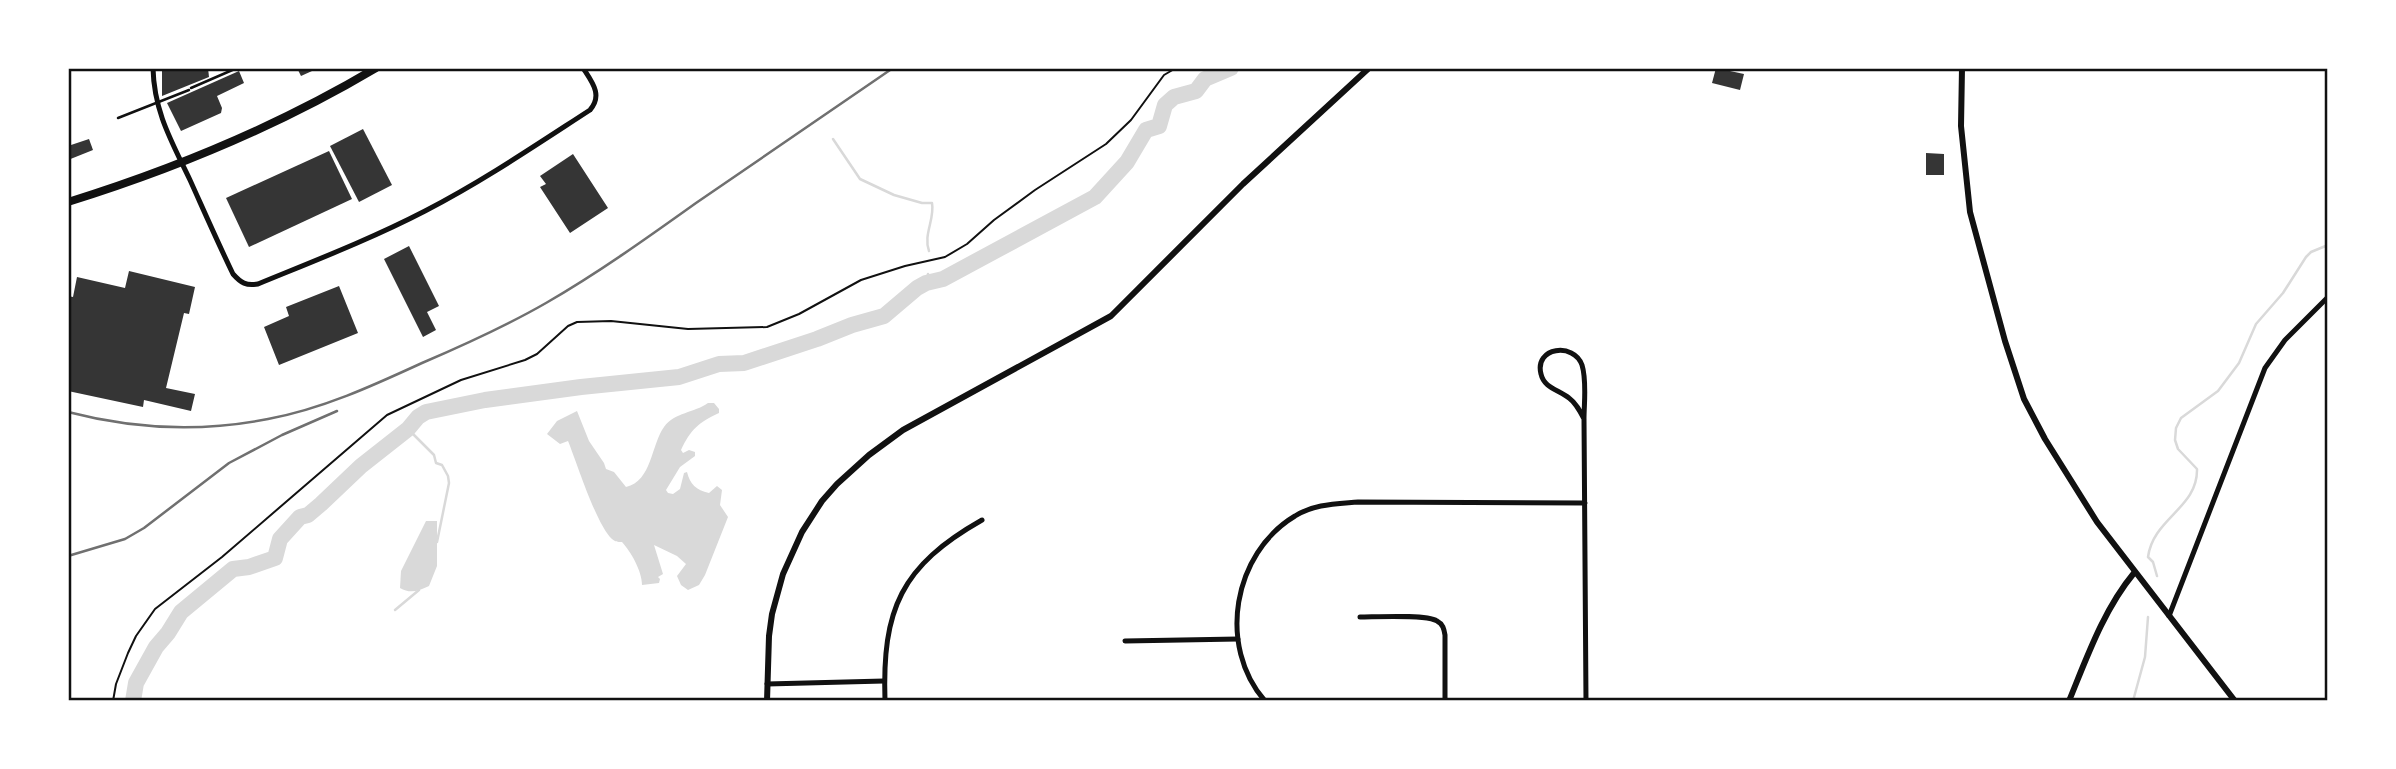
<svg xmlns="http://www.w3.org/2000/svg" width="2396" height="769" viewBox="0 0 2396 769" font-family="Commissioner,sans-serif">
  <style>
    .water { fill: #d9d9d9 }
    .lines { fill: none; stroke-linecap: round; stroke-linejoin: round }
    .stream { stroke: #d9d9d9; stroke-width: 2.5 }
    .river { stroke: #d9d9d9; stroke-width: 16 }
    .building { fill: #353535 }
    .path { stroke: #111; stroke-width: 2 }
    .service { stroke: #111; stroke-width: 2.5 }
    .minor { stroke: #111; stroke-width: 5 }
    .tertiary { stroke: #111; stroke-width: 6 }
    .primary { stroke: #111; stroke-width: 8 }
    .rail { stroke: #707070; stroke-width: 2.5 }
    .neatline { fill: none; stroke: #111; stroke-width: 2.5 }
  </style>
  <rect width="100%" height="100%" fill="#fff"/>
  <g class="water">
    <path d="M708,403H714L719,409V413C698,423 691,429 681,450L683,453L689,450L695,452V456L680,467L666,490L668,493L673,494L680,489L684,473L687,472C690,484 696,490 709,493L717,486L722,490L720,505L728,517L705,575L699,585L688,590L681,585L677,576L686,564L677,556L654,545L663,574L658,577L660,579L659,583L642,585C642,571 631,552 622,542C617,542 616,542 612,539C596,524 577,463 568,441L560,444L547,434L557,421L577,411L589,441L604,463L606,469L614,472L626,487C652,481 651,445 664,427C675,412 694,413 708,403Z"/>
    <path d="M426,521H437V566L429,586C419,591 410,594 400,588L401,571Z"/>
  </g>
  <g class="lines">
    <g class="stream">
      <path d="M833,139L860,179L894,195L922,203H932C935,219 923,235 929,251"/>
      <path d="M926,283L928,274"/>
      <path d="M408,429L434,455L436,463L442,465L448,476L449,483L437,542"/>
      <path d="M2157,576L2153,562L2148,557C2153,518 2198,508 2197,469L2178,449L2175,440L2176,428L2181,418L2218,391L2239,363L2256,324L2283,293L2306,257L2311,252L2328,245"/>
      <path d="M395,610L419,590"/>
      <path d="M2133,701L2145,657L2148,617"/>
    </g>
    <path class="river" d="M133,701L136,683L156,647L168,633L181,612L233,569L249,567L275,558L280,539L300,517L308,515L321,504L361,466L408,429L418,417L426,412L485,400L581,387L679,377L719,364L744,363L817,339L852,325L884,316L917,288L926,283L943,279L1095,197L1127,162L1146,130L1159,126L1165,105L1174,97L1196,91L1205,79L1231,68"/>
  </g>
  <g class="building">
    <path d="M162,68H208L209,77L162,96Z"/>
    <path d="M297,68H311L312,71L301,76Z"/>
    <path d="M1716,68L1744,74L1740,90L1712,83Z"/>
    <path d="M239,71L244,83L217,96L222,108L221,113L181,131L167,103Z"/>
    <path d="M363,129L392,185L359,202L330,146Z"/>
    <path d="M89,139L93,150L68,160V146Z"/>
    <path d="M329,151L352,199L249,247L226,198Z"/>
    <path d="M1926,153L1944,154V175H1926Z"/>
    <path d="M573,154L608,208L570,233L540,187L546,184L540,176Z"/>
    <path d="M409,246L439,306L427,312L436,330L423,337L384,259Z"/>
    <path d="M129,271L195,287L189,314L184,313L166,388L195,394L191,411L144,400L143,407L68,391V296L73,297L77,277L125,288Z"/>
    <path d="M339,286L358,333L279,365L264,327L289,316L286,307Z"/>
  </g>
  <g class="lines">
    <path class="path" d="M113,701L116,684L128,653L136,636L155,609L222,557L387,415L461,380L525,360L537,354L568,326L577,322L611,321L688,329L767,327L799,314L861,280L905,266L945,257L967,244L994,220L1035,190L1106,144L1131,120L1164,75L1176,68"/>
    <g class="service">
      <path d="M191,88L237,68"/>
      <path d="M118,118L189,90"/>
    </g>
    <g class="minor">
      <path d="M153,68C154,112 172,142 190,180C204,211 218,243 233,274C241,283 246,286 258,284C314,261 371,239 425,211C483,181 536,145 590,110C603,95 592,82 583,68"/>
      <path d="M1584,419C1580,411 1576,403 1569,398C1559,390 1544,388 1541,374C1534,347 1574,342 1582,365C1587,381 1584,403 1584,419L1586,701"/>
      <path d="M2169,616L2265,368L2285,340L2328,297"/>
      <path d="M1360,617C1375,617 1426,614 1437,621C1443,624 1444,629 1445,635V701"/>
      <path d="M1125,641L1238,639"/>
      <path d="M767,684L884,681"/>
      <path d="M885,701C882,609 901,566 982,520"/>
      <path d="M1265,701C1217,646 1233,553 1295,516C1314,504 1336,504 1358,502L1585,503"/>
    </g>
    <g class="tertiary">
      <path d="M1962,68L1961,126L1970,212L2005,341L2024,399L2045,439L2097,522L2235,701"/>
      <path d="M767,701L769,636L772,614L783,574L802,532L822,501L837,484L869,455L903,430L1111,316L1243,184L1369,68"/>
      <path d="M2069,701C2087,657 2104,609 2134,573"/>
    </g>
    <path class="primary" d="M68,202C174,169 280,125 376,68"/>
    <g class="rail">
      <path d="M68,412C133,429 202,432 268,419C322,409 372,386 422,363C464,345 506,326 546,303C598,273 647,238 696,203C761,158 827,113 893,68"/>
      <path d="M68,556L125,539L144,528L229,463L282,435L337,411"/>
    </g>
  </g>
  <rect width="2396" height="769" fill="none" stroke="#ffffff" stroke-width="140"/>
  <rect x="70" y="70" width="2256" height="629" class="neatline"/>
</svg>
